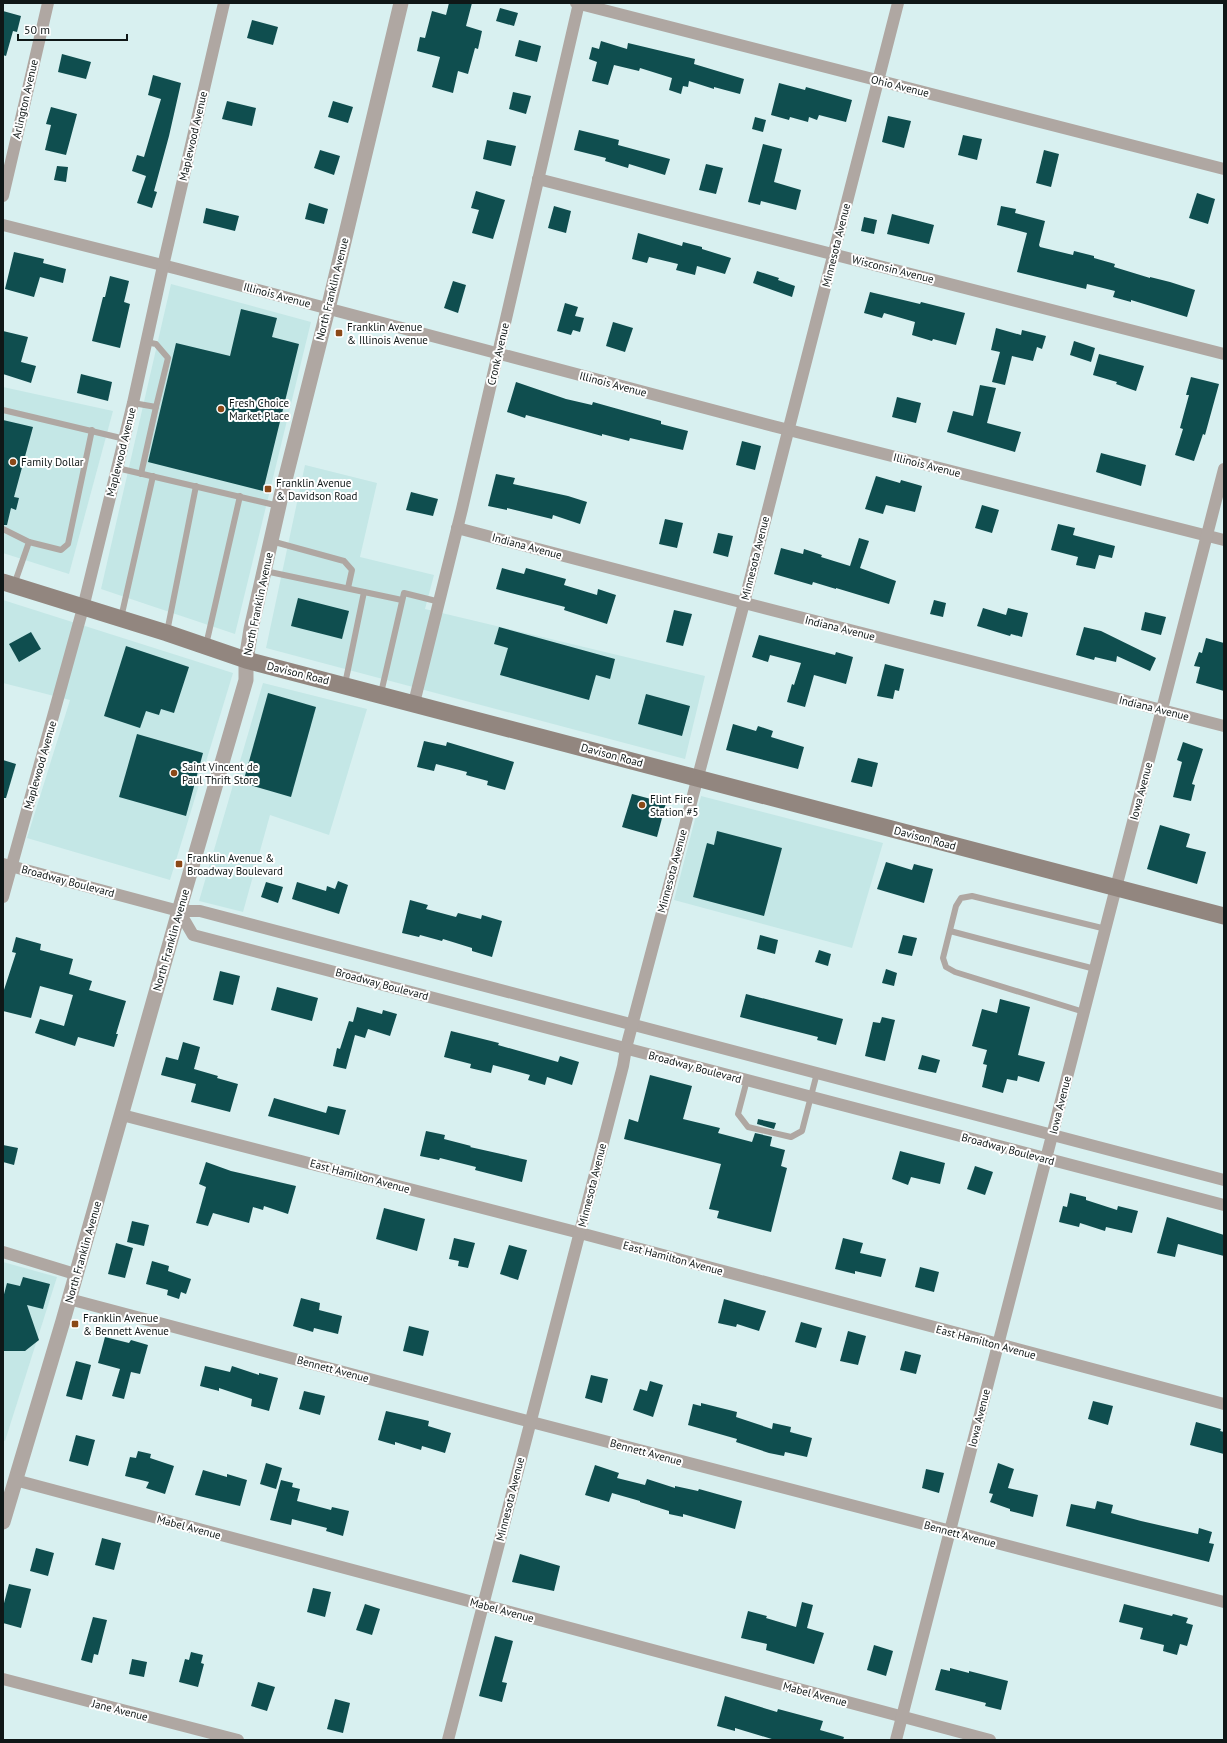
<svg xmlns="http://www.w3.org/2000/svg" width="1227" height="1743" viewBox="0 0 1227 1743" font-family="'PT Sans',sans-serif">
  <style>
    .built { fill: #c4e7e6 }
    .building { fill: #0f4e4f }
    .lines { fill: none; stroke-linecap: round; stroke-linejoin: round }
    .service { stroke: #afa7a2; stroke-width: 6 }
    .minor { stroke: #afa7a2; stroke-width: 12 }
    .tertiary { stroke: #afa7a2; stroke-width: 15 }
    .secondary { stroke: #92867f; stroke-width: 17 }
    .poi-dot { fill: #8b4918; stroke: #fff; stroke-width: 1.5 }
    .labels { text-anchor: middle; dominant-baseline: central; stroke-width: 4; stroke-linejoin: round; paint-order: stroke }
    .street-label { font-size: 11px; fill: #0f1717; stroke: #fff }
    .poi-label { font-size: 11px; fill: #0f1717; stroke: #fff; text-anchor: start }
  </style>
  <rect width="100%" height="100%" fill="#d8f0f0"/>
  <g class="built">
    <path d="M171,284L311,322L235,634L101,589Z"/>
    <path d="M3,387L113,411L69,574L3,553Z"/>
    <path d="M305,465L377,483L360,557L434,575L425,609L705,676L685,759L266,648Z"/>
    <path d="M3,600L233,673L170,880L27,838L70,700L3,683Z"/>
    <path d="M263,683L367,709L329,835L270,815L243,912L199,901Z"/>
    <path d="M701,796L883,843L852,948L674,900Z"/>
    <path d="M3,1262L57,1277L5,1441L3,1440Z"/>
  </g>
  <g class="building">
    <path d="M449,3H472L466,26L482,31L478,49L475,48L468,74L458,71L453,93L432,87L440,57L417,51L420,37L425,38L432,11L446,15Z"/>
    <path d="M500,8L518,13L514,26L496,21Z"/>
    <path d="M3,11L21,16L17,32L13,31L6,56L3,55Z"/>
    <path d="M252,20L278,27L273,45L247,38Z"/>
    <path d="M519,40L541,46L537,62L515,56Z"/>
    <path d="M601,41L627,49L628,43L695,59L694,64L744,79L740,94L714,87V89L689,81L688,87L683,86L681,94L669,90L672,78L640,68L639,71L614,65L608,85L592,81L597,62L589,59L592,47L599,49Z"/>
    <path d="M62,54L91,62L86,79L58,72Z"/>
    <path d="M153,75L181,83L169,136L154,191L157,192L152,208L137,203L146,176L132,171L137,155L144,157L161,99L148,95Z"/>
    <path d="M779,83L805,90L806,87L852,100L846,122L819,115L817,120L809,117L808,122L790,117L789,120L771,115Z"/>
    <path d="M513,92L531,96L526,114L509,109Z"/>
    <path d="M227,101L256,108L252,126L222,119Z"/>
    <path d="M333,101L353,107L348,123L328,117Z"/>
    <path d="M51,107L77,114L66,155L45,150L51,125L46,124Z"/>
    <path d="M888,116L911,121L904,148L882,142Z"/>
    <path d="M755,117L766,120L763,132L752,129Z"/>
    <path d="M579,130L619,140L618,145L670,159L665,175L629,164L628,168L605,161L606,158L574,150Z"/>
    <path d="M963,135L982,139L977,160L958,155Z"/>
    <path d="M487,140L516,146L511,166L483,159Z"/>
    <path d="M763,144L782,149L774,182L801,190L796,210L761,201L760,205L748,202Z"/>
    <path d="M320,150L340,156L334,175L314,168Z"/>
    <path d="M1044,150L1059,154L1051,187L1036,183Z"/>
    <path d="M706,164L723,168L716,194L699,190Z"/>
    <path d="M57,166L68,167L66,182L54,180Z"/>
    <path d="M476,191L505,200L493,239L472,233L479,210L471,208Z"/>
    <path d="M1197,193L1215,199L1208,224L1189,218Z"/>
    <path d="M309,203L328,209L324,224L305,219Z"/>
    <path d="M554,206L571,211L566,233L548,228Z"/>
    <path d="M1001,206L1016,209L1015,213L1045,221L1039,245L1040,247L1073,255L1074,251L1094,256V258L1115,264L1114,267L1150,278V277L1170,282L1195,290L1187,317L1131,300V302L1113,297L1115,291L1087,284L1086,289L1017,272L1027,233L997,225Z"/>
    <path d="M206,208L239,216L235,231L203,223Z"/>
    <path d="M892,214L934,225L929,244L887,234Z"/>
    <path d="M864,217L877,220L874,234L861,231Z"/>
    <path d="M638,233L682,246L683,242L702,247V249L731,258L725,274L697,266L695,275L676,270L678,264L649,257L647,263L632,259Z"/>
    <path d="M14,252L44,259L43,263L66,269L63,283L40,277L34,297L5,289Z"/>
    <path d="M757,271L779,278L778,280L795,286L792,297L753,283Z"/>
    <path d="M110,276L129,281L124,302L130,304L120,348L92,341L103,297H105Z"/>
    <path d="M453,281L466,285L458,313L444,308Z"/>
    <path d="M870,292L920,304L921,302L965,313L956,345L933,339L932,341L912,335L915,322L884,313L882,318L864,313Z"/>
    <path d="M565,303L578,307L575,316L584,318L580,332L573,330L571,335L557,331Z"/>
    <path d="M241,309L277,318L272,337L299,344L263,491L148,462L176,343L230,356Z"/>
    <path d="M613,322L633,328L625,352L606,346Z"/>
    <path d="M996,328L1021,335L1022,330L1046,336L1042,349L1037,347L1033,361L1012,356L1005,385L992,382L1000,352L991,350Z"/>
    <path d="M3,331L28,337L21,362L36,366L31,383L3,374Z"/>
    <path d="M1074,341L1095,348L1091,362L1070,355Z"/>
    <path d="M1099,354L1144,366L1136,391L1116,384L1117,382L1093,375Z"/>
    <path d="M81,374L112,382L108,401L77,393Z"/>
    <path d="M1191,377L1219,384L1205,435L1203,434L1194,461L1175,455L1183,429L1180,428L1189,395H1186Z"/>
    <path d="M516,382L566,399L592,405L593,402L661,421V424L688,431L683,450L630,438L629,441L602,434V436L526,415L525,418L507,412Z"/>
    <path d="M980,385L996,388L987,423L1021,432L1015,452L947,432L953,411L973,416Z"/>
    <path d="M897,397L921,403L916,423L892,417Z"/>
    <path d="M3,420L33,427L14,497L19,498L16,510L11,508L7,525H3Z"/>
    <path d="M742,441L761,446L755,470L736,465Z"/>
    <path d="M1101,453L1146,465L1141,486L1096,472Z"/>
    <path d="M496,474L515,478L513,484L568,496L587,502L580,524L553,515L552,519L507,508V510L488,506Z"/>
    <path d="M876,476L900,483L901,480L922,486L915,512L886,505L883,514L865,509Z"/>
    <path d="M411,492L438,499L433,516L406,510Z"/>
    <path d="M982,505L999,510L992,533L975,528Z"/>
    <path d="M665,519L683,523L677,548L659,544Z"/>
    <path d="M1058,524L1075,528L1073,535L1115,546L1112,558L1099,555L1095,569L1076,565L1078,557L1051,550Z"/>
    <path d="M718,533L733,536L728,557L713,553Z"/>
    <path d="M859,538L869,541L860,568L896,581L889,604L836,588V589L813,582L812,585L774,574L781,548L803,554L804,549L822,555L821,557L850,566Z"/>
    <path d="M502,568L524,574L526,568L566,579L564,585L597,595L598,589L616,595L607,624L564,610L565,607L496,589Z"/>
    <path d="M298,598L349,611L342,639L291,626Z"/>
    <path d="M934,600L946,603L943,617L930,614Z"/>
    <path d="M983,608L1006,615L1008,608L1028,613L1022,637L1011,634L1010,636L977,626Z"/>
    <path d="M674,610L692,614L683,646L666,642Z"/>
    <path d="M1145,612L1166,617L1161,635L1141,630Z"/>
    <path d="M499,627L615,659L610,679L596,675L589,700L500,675L508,648L494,644Z"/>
    <path d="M1084,627L1101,631L1156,658L1150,671L1117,656L1116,662L1095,657L1094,660L1076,655Z"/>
    <path d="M31,632L41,649L19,662L9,644Z"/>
    <path d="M759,635L835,655L836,652L853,657L846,684L814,675L805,707L787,702L792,684L794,685L801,663L770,655L768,662L752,657Z"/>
    <path d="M1206,638L1224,643V691L1196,683L1200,667L1194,666L1199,652L1202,653Z"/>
    <path d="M126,646L189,667L174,713L161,709L159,715L146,711L140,728L104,716Z"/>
    <path d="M885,664L904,669L899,691L895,690L893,699L877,696Z"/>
    <path d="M268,693L316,707L291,797L243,783Z"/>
    <path d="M646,694L690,706L682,736L638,724Z"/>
    <path d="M733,724L756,731L758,726L773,731L771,737L804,747L798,769L726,750Z"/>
    <path d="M137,734L203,753L186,816L119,797Z"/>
    <path d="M424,741L446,746L447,742L514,762L505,790L487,785L488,781L466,775L467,772L436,764L434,771L417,767Z"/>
    <path d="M1183,742L1203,749L1192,784L1195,785L1191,801L1173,797L1182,762L1177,760Z"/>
    <path d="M858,758L878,763L872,787L851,782Z"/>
    <path d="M3,760L16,764L6,798H3Z"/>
    <path d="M632,794L666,803L657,837L622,827Z"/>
    <path d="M1160,825L1190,834L1186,847L1206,852L1197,884L1147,869Z"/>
    <path d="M717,831L782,848L764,916L693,897L707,843L714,845Z"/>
    <path d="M886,862L912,870L914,864L933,869L924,903L877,889Z"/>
    <path d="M338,881L348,885L339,914L292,899L297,882L326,891L327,886L335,889Z"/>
    <path d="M266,882L283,887L278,903L261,897Z"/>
    <path d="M410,900L428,905L426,909L456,917L458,913L481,919L482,915L502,921L492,957L472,951V948L443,939L442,941L420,935L419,937L402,933Z"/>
    <path d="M760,935L778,940L775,954L757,949Z"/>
    <path d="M903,935L917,938L912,956L898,953Z"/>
    <path d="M16,937L41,944L40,950L73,959L69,974L92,981L89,990L126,1001L116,1034H118L114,1047L78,1037L75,1046L35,1033L40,1019L64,1026L73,995L40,986L31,1018L3,1011V993L16,953L12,952Z"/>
    <path d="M819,950L831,954L828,966L815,962Z"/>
    <path d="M886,969L897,973L894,986L882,983Z"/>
    <path d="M220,971L240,976L233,1005L213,1000Z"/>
    <path d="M277,987L318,998L312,1021L271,1010Z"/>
    <path d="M746,994L843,1019L836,1045L817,1040L818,1037L740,1017Z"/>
    <path d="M1000,999L1030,1007L1018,1055L1045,1062L1039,1082L1018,1076L1017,1081L1007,1079L1003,1093L982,1087L987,1065L983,1064L987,1050L972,1046L982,1009L997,1013Z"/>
    <path d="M357,1007L382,1014L383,1010L397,1014L390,1036L368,1029L365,1038L355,1035L346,1069L333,1066L337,1048L340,1049L349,1021L353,1022Z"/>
    <path d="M882,1017L895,1020L885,1061L865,1056L873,1022L880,1023Z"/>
    <path d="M451,1031L499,1043L498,1045L558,1062L560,1056L579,1062L572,1085L547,1077L545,1085L528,1080L530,1075L493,1065L491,1073L470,1068L471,1064L444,1057Z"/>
    <path d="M183,1042L200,1047L194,1069L218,1076L217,1078L238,1084L230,1112L191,1102L196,1084L161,1075L166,1057L178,1060Z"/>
    <path d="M922,1055L940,1060L936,1073L918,1069Z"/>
    <path d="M650,1075L692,1086L683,1119L720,1128L718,1133L752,1142L755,1133L772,1137L770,1146L785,1150L781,1166L787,1168L771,1232L717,1218L719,1211L709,1209L721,1164L624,1139L629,1119L638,1122Z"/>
    <path d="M274,1098L326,1113L328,1106L346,1110L339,1135L268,1116Z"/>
    <path d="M758,1119L776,1123L774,1129L757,1124Z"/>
    <path d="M426,1131L445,1135L444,1139L471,1146L470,1147L527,1160L522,1182L475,1170L476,1167L440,1158L439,1160L420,1156Z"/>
    <path d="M3,1145L18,1148L14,1165L3,1162Z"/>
    <path d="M900,1151L945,1163L940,1184L911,1177L908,1185L892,1179Z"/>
    <path d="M206,1162L231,1171L296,1186L288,1214L264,1206L263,1210L253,1207L249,1223L213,1213L208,1226L196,1223L206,1187L199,1184Z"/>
    <path d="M975,1166L993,1172L985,1195L967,1189Z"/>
    <path d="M1070,1193L1086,1197V1200L1117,1210L1118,1206L1138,1211L1132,1233L1106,1227L1105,1231L1080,1223L1079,1227L1059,1222L1063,1206L1067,1207Z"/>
    <path d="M384,1208L425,1219L417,1251L376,1239Z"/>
    <path d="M1167,1217L1224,1235V1256L1178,1244L1175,1257L1157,1253Z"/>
    <path d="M132,1221L149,1225L144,1246L127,1242Z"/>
    <path d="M454,1238L475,1243L468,1268L458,1266L459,1261L449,1259Z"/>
    <path d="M843,1238L863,1243L860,1253L886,1259L881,1277L855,1271V1274L835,1269Z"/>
    <path d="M116,1243L133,1248L125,1278L108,1274Z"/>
    <path d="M509,1245L527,1250L518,1280L500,1274Z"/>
    <path d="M152,1261L169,1266L168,1271L191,1279L186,1294L181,1292L179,1299L167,1295L168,1290L146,1284Z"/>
    <path d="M920,1267L939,1272L934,1292L915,1287Z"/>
    <path d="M23,1277L50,1284L43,1309L27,1305L39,1340L25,1351H3V1298L7,1283L20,1286Z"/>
    <path d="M301,1298L320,1303L319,1310L342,1316L338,1334L314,1328L313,1332L293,1326Z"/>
    <path d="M724,1299L766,1311L759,1331L737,1324L736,1327L718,1323Z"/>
    <path d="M801,1322L822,1328L816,1348L795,1342Z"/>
    <path d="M409,1326L429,1331L423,1356L403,1351Z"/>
    <path d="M848,1331L866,1336L858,1365L840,1361Z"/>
    <path d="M105,1337L129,1343L131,1340L148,1345L140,1374L131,1372L124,1399L112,1396L120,1369L98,1363Z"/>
    <path d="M905,1351L921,1355L916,1374L900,1370Z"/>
    <path d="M76,1361L91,1365L82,1400L66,1396Z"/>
    <path d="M205,1366L230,1372L232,1366L259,1375V1373L278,1378L269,1411L251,1406L252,1399L219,1388V1391L200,1386Z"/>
    <path d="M591,1375L608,1379L602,1403L585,1398Z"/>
    <path d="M650,1381L663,1385L653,1417L633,1410L640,1389L647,1391Z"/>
    <path d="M304,1391L325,1396L320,1415L299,1409Z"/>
    <path d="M1093,1401L1113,1406L1108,1425L1088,1419Z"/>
    <path d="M701,1403L737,1412L736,1417L772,1429L773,1423L791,1427L790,1432L812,1438L807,1457L785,1452L784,1456L769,1453L736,1442L737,1439L688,1425L693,1404L701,1406Z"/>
    <path d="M386,1411L429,1421L428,1426L451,1433L445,1453L422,1446L421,1450L395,1442V1445L378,1440Z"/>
    <path d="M1196,1422L1221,1429L1220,1431L1224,1432V1454L1190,1445Z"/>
    <path d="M76,1435L95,1440L88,1466L69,1461Z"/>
    <path d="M138,1451L151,1454L150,1458L174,1466L165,1494L146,1488L149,1482L125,1476L130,1457L136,1458Z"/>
    <path d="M266,1463L282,1468L276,1489L260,1484Z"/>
    <path d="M998,1463L1014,1469L1008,1488L1038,1495L1033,1517L1010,1511V1509L990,1502L993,1494L989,1493Z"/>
    <path d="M595,1465L619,1473L617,1478L645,1485L647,1479L675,1488V1486L698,1491L699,1489L742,1501L735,1529L683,1514V1517L669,1514V1511L640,1502V1501L612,1493L609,1502L585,1495Z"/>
    <path d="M926,1469L944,1473L939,1493L922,1488Z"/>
    <path d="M203,1470L227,1477V1474L247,1480L240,1506L195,1495Z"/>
    <path d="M281,1480L293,1483L292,1487L300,1489L297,1501L331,1510L332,1507L349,1511L343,1536L326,1531L327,1528L292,1519L291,1525L270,1520Z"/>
    <path d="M1097,1501L1113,1505L1111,1513L1141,1521L1198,1534L1199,1528L1212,1532L1209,1543L1214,1544L1209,1562L1066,1526L1071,1504L1095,1509Z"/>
    <path d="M102,1538L121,1543L114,1570L95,1565Z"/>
    <path d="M36,1548L54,1553L48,1576L30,1571Z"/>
    <path d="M520,1554L560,1566L554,1591L512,1582Z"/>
    <path d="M9,1584L31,1589L21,1628L3,1623V1607Z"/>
    <path d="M313,1588L331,1592L325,1617L307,1612Z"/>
    <path d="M802,1602L813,1605L807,1628L824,1633L814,1664L766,1650L767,1644L741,1638L748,1611L767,1616L766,1618L796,1627Z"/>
    <path d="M365,1604L380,1609L372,1635L356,1630Z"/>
    <path d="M1124,1604L1172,1616L1173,1614L1188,1618L1186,1623L1193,1625L1187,1646L1180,1644L1177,1655L1163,1651L1164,1645L1140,1639L1143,1628L1119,1622Z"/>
    <path d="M93,1617L107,1620L98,1655L94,1654L92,1663L81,1660Z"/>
    <path d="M495,1636L513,1641L502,1682L507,1683L502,1702L479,1696Z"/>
    <path d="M874,1645L893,1651L886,1676L867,1670Z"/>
    <path d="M191,1652L203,1655L201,1663L204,1664L198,1687L179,1682L185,1659L189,1660Z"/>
    <path d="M132,1659L147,1662L144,1677L129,1674Z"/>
    <path d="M950,1668L969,1673V1671L1008,1681L1001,1710L985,1706L986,1703L935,1690L941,1669L950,1671Z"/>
    <path d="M258,1682L275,1687L267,1711L251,1706Z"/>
    <path d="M725,1696L777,1712L778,1709L823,1721L820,1730L844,1737L843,1740H775L735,1728V1731L717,1726Z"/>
    <path d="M335,1699L350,1703L343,1733L327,1729Z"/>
  </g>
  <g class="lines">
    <g class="service">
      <path d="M133,403L156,407L168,358L156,344L146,342"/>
      <path d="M3,410L125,439"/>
      <path d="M117,468L279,506"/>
      <path d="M141,474L156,407"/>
      <path d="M3,529L29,542"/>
      <path d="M271,541L344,561L352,570L348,588"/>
      <path d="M265,571L402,600"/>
      <path d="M14,585L29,542L61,550L68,544L92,430"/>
      <path d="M121,618L153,476"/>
      <path d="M167,632L196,486"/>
      <path d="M206,645L240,496"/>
      <path d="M345,684L364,592"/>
      <path d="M381,693L404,593L440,602"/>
      <path d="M950,931L1095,969"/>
      <path d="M1084,1012L955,972L946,967L943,958L956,906L961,898L972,896L1106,929"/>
      <path d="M747,1080L738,1114L748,1127L791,1137L802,1131L817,1073"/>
    </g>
    <g class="minor">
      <path d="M576,3L1224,169"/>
      <path d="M538,179L1224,354"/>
      <path d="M3,196L48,3"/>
      <path d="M3,225L178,269L773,426L1224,540"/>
      <path d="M457,528L729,599L1224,726"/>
      <path d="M414,703L462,509L579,3"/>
      <path d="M3,864L179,911H200L1224,1180"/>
      <path d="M3,897L83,608L133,403L163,266L224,3"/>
      <path d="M179,911L193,935L1224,1205"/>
      <path d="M122,1115L580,1233L1224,1404"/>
      <path d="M3,1252L75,1274"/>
      <path d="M69,1299L516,1418L1224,1602"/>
      <path d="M15,1480L990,1740"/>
      <path d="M3,1679L238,1740"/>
      <path d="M448,1740L623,1066L626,1048L744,603L898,3"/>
      <path d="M896,1740L1224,469"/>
    </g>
    <path class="tertiary" d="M3,1522L63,1321L179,911L246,680V660L251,629L282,492L328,309L401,3"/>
    <path class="secondary" d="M3,582L167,633L246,660L1224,916"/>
  </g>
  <g class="poi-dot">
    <rect x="335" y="329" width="8" height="8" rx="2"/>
    <circle cx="221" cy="409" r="4"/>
    <circle cx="13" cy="462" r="4"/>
    <rect x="264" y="485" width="8" height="8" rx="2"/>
    <circle cx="174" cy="773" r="4"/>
    <circle cx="642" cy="805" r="4"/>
    <rect x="175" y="860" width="8" height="8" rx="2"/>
    <rect x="71" y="1320" width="8" height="8" rx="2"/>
  </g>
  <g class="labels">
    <g class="street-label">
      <text transform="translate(900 86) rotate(14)">Ohio Avenue</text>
      <text transform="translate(25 99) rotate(-77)">Arlington Avenue</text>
      <text transform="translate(193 136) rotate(-77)">Maplewood Avenue</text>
      <text transform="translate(836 245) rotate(-76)">Minnesota Avenue</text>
      <text transform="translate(893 269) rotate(14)">Wisconsin Avenue</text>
      <text transform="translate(332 289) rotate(-76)">North Franklin Avenue</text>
      <text transform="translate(277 295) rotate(15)">Illinois Avenue</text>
      <text transform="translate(498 354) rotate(-77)">Cronk Avenue</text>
      <text transform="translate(613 384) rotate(15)">Illinois Avenue</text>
      <text transform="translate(121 452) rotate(-76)">Maplewood Avenue</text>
      <text transform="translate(927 465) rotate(14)">Illinois Avenue</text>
      <text transform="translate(527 546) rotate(15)">Indiana Avenue</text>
      <text transform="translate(755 558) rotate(-76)">Minnesota Avenue</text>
      <text transform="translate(258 604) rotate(-78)">North Franklin Avenue</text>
      <text transform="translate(840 628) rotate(14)">Indiana Avenue</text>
      <text transform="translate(298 673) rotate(14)">Davison Road</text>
      <text transform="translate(1154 708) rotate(14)">Indiana Avenue</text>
      <text transform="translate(612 755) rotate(15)">Davison Road</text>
      <text transform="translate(40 765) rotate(-74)">Maplewood Avenue</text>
      <text transform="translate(1141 791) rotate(-75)">Iowa Avenue</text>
      <text transform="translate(925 838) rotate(15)">Davison Road</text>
      <text transform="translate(672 871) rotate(-75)">Minnesota Avenue</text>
      <text transform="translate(68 881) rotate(15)">Broadway Boulevard</text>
      <text transform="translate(171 940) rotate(-74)">North Franklin Avenue</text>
      <text transform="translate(382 984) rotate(15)">Broadway Boulevard</text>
      <text transform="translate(695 1067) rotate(15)">Broadway Boulevard</text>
      <text transform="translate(1060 1105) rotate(-76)">Iowa Avenue</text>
      <text transform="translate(1008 1149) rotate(15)">Broadway Boulevard</text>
      <text transform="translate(360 1176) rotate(15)">East Hamilton Avenue</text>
      <text transform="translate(592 1185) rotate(-76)">Minnesota Avenue</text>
      <text transform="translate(83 1252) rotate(-74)">North Franklin Avenue</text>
      <text transform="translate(673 1258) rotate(15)">East Hamilton Avenue</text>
      <text transform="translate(986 1342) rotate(15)">East Hamilton Avenue</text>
      <text transform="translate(333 1369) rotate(15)">Bennett Avenue</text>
      <text transform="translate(979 1418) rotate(-76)">Iowa Avenue</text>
      <text transform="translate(646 1452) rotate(15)">Bennett Avenue</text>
      <text transform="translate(510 1499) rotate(-76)">Minnesota Avenue</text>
      <text transform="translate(189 1527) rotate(15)">Mabel Avenue</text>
      <text transform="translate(960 1534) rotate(15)">Bennett Avenue</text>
      <text transform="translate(502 1610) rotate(15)">Mabel Avenue</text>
      <text transform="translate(815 1694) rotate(15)">Mabel Avenue</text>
      <text transform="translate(120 1710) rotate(14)">Jane Avenue</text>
    </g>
    <g class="poi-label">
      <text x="347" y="327">Franklin Avenue<tspan x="347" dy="13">&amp; Illinois Avenue</tspan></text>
      <text x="229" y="403">Fresh Choice<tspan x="229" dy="13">Market Place</tspan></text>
      <text x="21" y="462">Family Dollar</text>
      <text x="276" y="483">Franklin Avenue<tspan x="276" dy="13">&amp; Davidson Road</tspan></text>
      <text x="182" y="767">Saint Vincent de<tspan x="182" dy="13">Paul Thrift Store</tspan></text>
      <text x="650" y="799">Flint Fire<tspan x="650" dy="13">Station #5</tspan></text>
      <text x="187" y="858">Franklin Avenue &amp;<tspan x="187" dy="13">Broadway Boulevard</tspan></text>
      <text x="83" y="1318">Franklin Avenue<tspan x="83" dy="13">&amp; Bennett Avenue</tspan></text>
    </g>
  </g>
  <rect width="1227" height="1743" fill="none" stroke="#0f1717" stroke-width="8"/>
  <path d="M18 34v6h109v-6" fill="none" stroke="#0f1717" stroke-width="2"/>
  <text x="24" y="34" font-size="12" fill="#0f1717" stroke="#ffffff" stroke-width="3" paint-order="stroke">50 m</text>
</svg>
